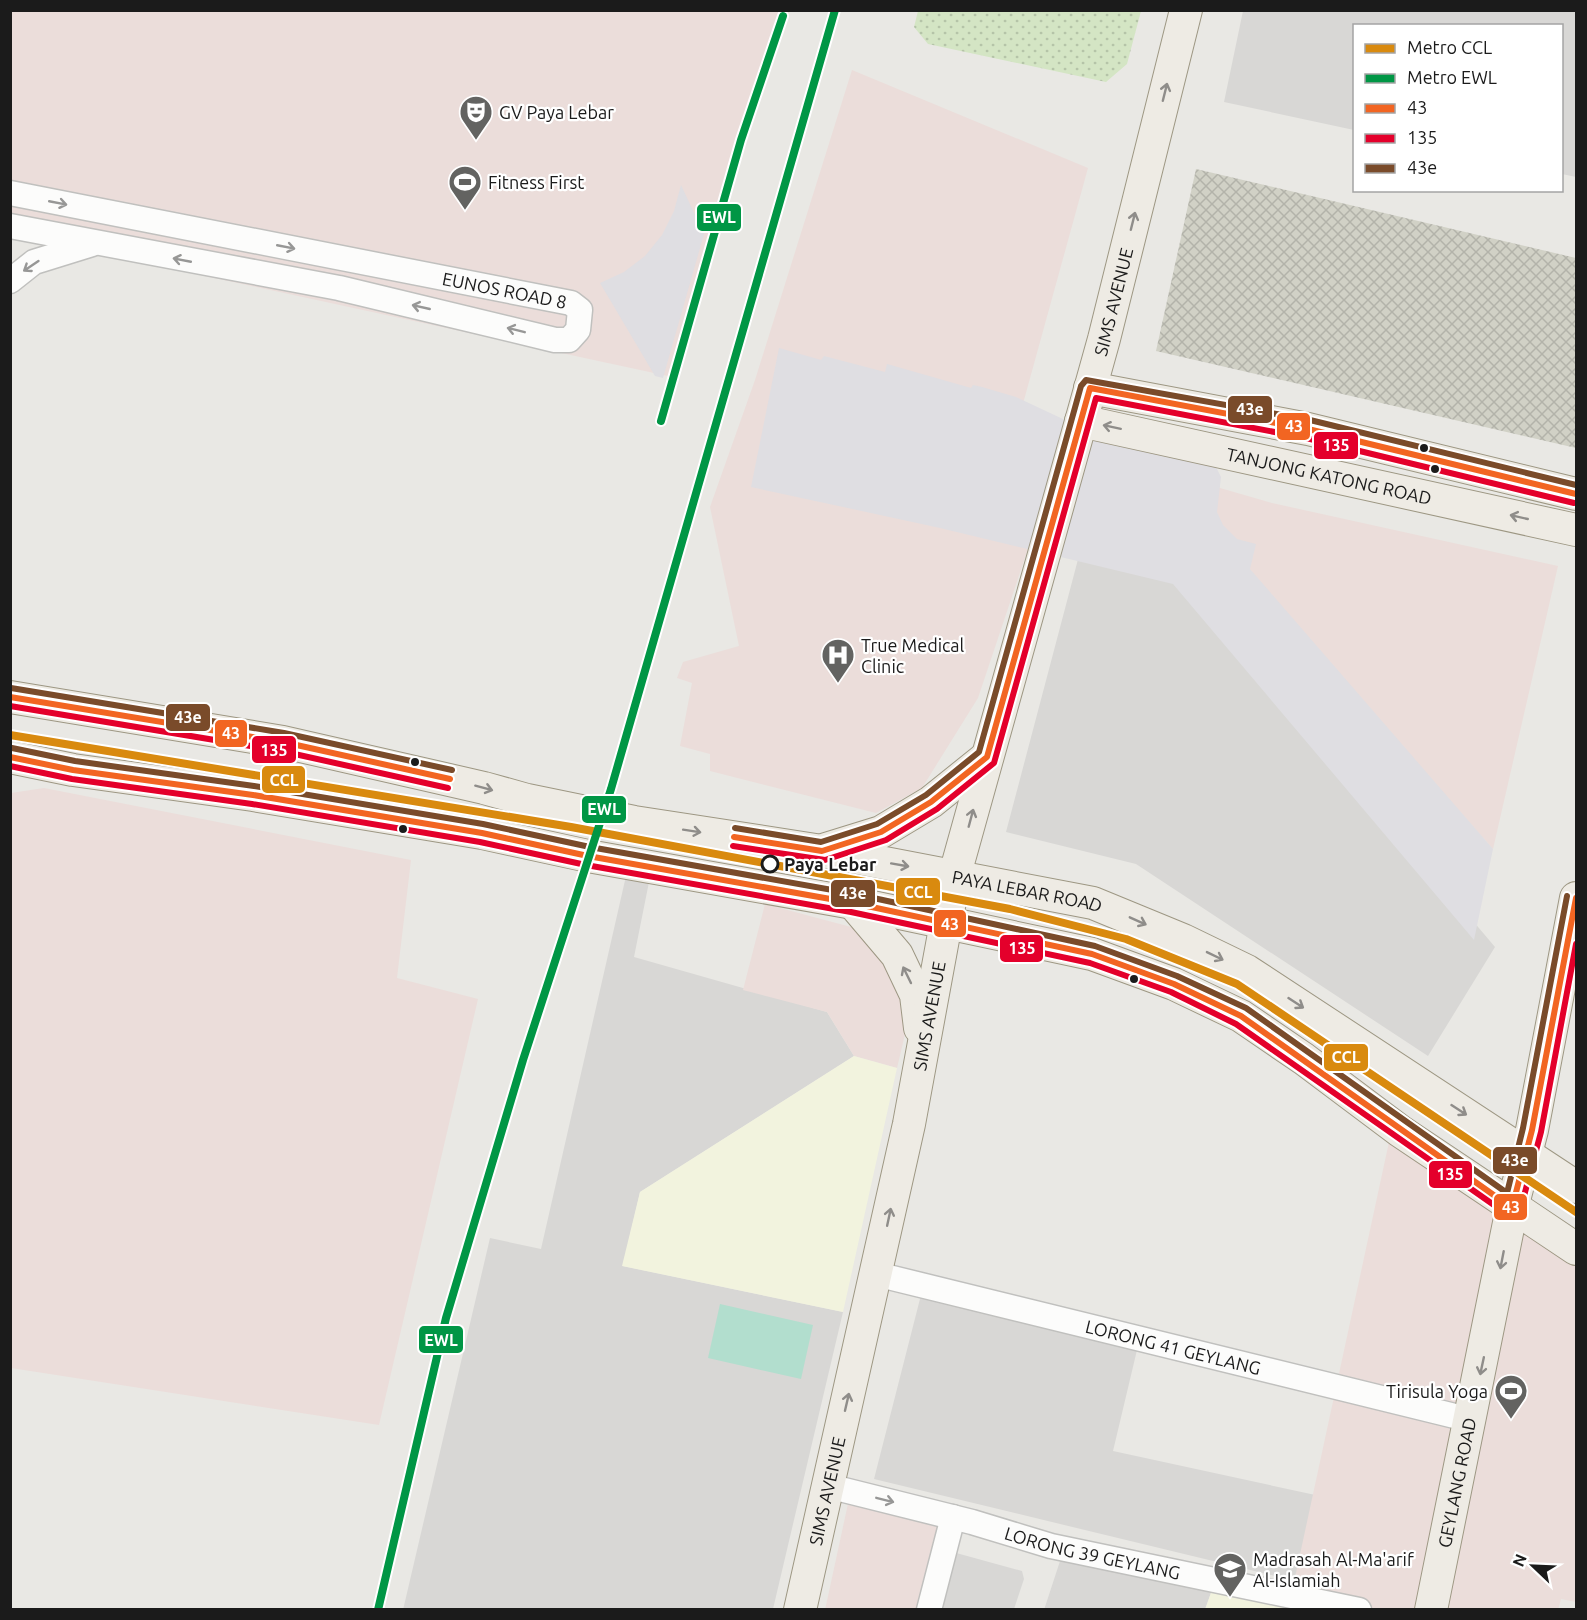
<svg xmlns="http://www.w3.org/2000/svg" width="1587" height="1620" viewBox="0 0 1587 1620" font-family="Ubuntu,sans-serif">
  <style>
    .residential { fill: #d8d7d5 }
    .commercial { fill: #ebddda }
    .education { fill: #f2f3de }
    .construction { fill: url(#construction-cross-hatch) }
    .grass { fill: url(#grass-dots) }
    .pitch { fill: #b2dece }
    .plaza { fill: #dfdee2 }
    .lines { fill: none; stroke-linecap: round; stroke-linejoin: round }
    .minor-casing { stroke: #c0c0be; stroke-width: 27 }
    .major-casing { stroke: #9d9783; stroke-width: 34 }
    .minor { stroke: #fcfcfb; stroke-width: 24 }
    .major { stroke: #eeebe4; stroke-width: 32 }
    .bus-1-casing { stroke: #fff; stroke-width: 10 }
    .bus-2-casing { stroke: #fff; stroke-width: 10 }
    .bus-3-casing { stroke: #fff; stroke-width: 10 }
    .bus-1 { stroke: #f26522; stroke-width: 6 }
    .bus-2 { stroke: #e4002b; stroke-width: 6 }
    .bus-3 { stroke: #7a4b2a; stroke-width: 6 }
    .metro-1-casing { stroke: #fff; stroke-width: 12 }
    .metro-2-casing { stroke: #fff; stroke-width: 12 }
    .metro-1 { stroke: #d98a0f; stroke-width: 8 }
    .metro-2 { stroke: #009645; stroke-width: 8 }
    .oneway { stroke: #8f8d8a }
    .oneway2 { stroke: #979796 }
    .bus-dot { fill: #1b1b1b; stroke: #fff; stroke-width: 2 }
    .stop-dot { fill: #fff; stroke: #1b1b1b; stroke-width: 3 }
    .labels { text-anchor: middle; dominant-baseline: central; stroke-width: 4.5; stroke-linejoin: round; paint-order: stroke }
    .poi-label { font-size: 18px; fill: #1b1b1b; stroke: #fff; text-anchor: start }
    .street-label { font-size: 18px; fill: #1b1b1b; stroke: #fff }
    .stop-label { font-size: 18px; font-weight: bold; fill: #1b1b1b; stroke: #fff; text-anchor: start }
    .line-badge { stroke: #fff; stroke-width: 2 }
    .badge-label { font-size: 16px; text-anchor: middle; font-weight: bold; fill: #fff }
  </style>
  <defs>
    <pattern id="construction-cross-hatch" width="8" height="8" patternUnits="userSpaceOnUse" patternTransform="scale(1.5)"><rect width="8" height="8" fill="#d1d1c6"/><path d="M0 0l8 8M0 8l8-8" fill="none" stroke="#b3b3aa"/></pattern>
    <pattern id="grass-dots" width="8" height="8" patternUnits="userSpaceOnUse" patternTransform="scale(1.5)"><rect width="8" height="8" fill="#d4e5c4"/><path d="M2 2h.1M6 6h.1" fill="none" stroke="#b5c4a8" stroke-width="1.8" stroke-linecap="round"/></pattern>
  </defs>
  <rect width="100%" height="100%" fill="#e9e8e4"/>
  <g class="residential">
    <path d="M1243,11H1576V177L1562,174V26H1354V130L1224,102Z"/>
    <path d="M1081,548L1183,578L1495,947L1428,1056L1136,864L1006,832Z"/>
    <path d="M626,876L649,882L634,957L827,1012L854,1056L640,1192L623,1266L843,1312L773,1609L403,1610L490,1238L541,1249Z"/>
    <path d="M921,1295L1137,1350L1113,1451L1320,1496L1300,1582L874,1479Z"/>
    <path d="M949,1551L1022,1571L1024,1579L1014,1609L936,1610Z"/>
    <path d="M1061,1558L1131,1575L1212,1590L1205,1609L1044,1610Z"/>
  </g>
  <g class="commercial">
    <path d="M11,11H790L668,376L11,234Z"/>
    <path d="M852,70L1088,168L1016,429L1272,503L1558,566L1493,849L1214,536L1049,486L978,698L922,788L876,813L710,771V754L680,746L692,683L677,678L683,662L739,646L710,507L755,380Z"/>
    <path d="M44,788L411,860L397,978L478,999L379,1425L11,1368V793Z"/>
    <path d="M765,904L866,931L911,1009L897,1068L854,1056L827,1012L743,990Z"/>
    <path d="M1389,1142L1576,1258V1602L1561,1599L1558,1610H1288Z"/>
    <path d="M849,1499L941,1526L922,1609L825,1610Z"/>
  </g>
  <g class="education">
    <path d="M854,1056L897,1068L843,1312L622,1266L640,1192Z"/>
    <path d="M1212,1590L1290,1606L1289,1610H1205Z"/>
  </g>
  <path class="construction" d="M1196,169L1576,258V448L1156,351Z"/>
  <path class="grass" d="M918,11V10L1141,11L1127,64L1106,82L928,44L914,27Z"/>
  <path class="pitch" d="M720,1304L813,1325L801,1379L708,1358Z"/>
  <g class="plaza">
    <path d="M681,185L704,234L663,378L655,376L600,283L624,272L645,256L662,235L674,211Z"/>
    <path d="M779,348L821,360L824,356L885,372L887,364L971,388L973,385L982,387L1016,397L1080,427L1210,463L1216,467L1221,477L1217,512L1223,525L1237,539L1256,544L1250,569L1493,849L1474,940L1173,584L940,528L751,487Z"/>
  </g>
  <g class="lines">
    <g class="minor-casing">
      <g id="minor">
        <path id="s1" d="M10,193L571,303L580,310L578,330L569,340H555L339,288L10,226"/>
        <path d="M10,281L34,262L92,244"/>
        <path id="s2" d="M876,1274L1471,1420"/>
        <path id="s3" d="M828,1486L972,1522L1051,1546L1359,1610"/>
        <path d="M929,1610L953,1517"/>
      </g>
    </g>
    <g class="major-casing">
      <g id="major">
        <path d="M1090,388L1308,429L1576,494"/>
        <path id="s4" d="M1081,421L1576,530"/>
        <path id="s5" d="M10,697L283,742L484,788L527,800L634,822L822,851L1093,903L1183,940L1247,971L1576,1187"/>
        <path d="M10,757L73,770L253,795L482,833L588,856L853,903L1092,954L1174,984L1241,1016L1304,1059L1400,1131L1576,1249"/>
        <path d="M826,849L881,832L931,802L987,757"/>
        <path d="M853,903L897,955L916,995L920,1028"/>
        <path id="s6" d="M800,1610L909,1124L955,874L1104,339L1186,10"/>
        <path id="s7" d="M1431,1610L1512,1208L1532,1130L1576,898"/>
      </g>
    </g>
    <use href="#minor" class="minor"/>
    <use href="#major" class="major"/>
    <g class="bus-1-casing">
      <g id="bus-1">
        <path d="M10,697L283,742L450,779"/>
        <path d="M10,757L73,770L253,795L482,833L588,856L853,903L1092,954L1174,984L1241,1016L1512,1208L1532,1130L1576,898"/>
        <path d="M734,837L822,851L881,832L931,802L987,757L1090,388L1308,429L1576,494"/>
      </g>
    </g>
    <g class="bus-2-casing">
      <g id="bus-2">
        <path d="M10,706L281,751L448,788"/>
        <path d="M10,766L72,779L252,804L480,842L586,865L851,912L1090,963L1171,992L1236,1024L1511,1217L1520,1211L1541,1132L1576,944"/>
        <path d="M733,846L825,860L886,840L937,809L994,763L1096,398L1306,438L1574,503"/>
      </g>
    </g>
    <g class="bus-3-casing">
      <g id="bus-3">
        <path d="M11,688L284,733L452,770"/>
        <path d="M12,748L75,761L254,786L483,824L590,847L855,894L1095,946L1177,976L1246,1008L1507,1193L1523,1128L1567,896"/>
        <path d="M735,828L821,842L877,824L926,795L979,752L1081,386L1086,380L1310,420L1576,485"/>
      </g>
    </g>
    <use href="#bus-1" class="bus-1"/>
    <use href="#bus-2" class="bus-2"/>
    <use href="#bus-3" class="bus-3"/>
    <g class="metro-1-casing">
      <path id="metro-1" d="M10,735L571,827L1010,909L1126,939L1237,984L1576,1212"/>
    </g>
    <g class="metro-2-casing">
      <g id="metro-2">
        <path d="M661,421L741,140L783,16"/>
        <path d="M378,1610L446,1318L523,1060L611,789L835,10"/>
      </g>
    </g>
    <use href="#metro-1" class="metro-1"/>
    <use href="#metro-2" class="metro-2"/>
  </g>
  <defs><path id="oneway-shaft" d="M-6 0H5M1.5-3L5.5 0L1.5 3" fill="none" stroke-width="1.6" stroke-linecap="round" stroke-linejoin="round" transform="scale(1.5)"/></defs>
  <g class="oneway">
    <use href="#oneway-shaft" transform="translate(1165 92) rotate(-76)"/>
    <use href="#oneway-shaft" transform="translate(1133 221) rotate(-76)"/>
    <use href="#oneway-shaft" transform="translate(1112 427) rotate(-168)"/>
    <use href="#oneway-shaft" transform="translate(1519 517) rotate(-167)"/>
    <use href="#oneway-shaft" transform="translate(484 788) rotate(15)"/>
    <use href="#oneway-shaft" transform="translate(971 818) rotate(-75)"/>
    <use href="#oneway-shaft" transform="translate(692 831) rotate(9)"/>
    <use href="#oneway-shaft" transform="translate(900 865) rotate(10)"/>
    <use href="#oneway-shaft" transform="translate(1138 921) rotate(24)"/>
    <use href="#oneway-shaft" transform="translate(1215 956) rotate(26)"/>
    <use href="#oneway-shaft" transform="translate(907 975) rotate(-116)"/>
    <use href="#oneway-shaft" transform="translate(1296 1003) rotate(33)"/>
    <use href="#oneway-shaft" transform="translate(1459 1110) rotate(33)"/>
    <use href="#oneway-shaft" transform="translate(889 1217) rotate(-78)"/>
    <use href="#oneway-shaft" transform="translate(1502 1260) rotate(101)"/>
    <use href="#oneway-shaft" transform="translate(1482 1366) rotate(102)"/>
    <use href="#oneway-shaft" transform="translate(847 1402) rotate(-77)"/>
  </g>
  <g class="oneway2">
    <use href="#oneway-shaft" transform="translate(58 203) rotate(11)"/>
    <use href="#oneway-shaft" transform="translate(286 247) rotate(11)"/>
    <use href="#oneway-shaft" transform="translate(182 260) rotate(-169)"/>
    <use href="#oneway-shaft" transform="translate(31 266) rotate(146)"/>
    <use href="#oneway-shaft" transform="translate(421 307) rotate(-167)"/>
    <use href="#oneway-shaft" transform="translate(516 330) rotate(-166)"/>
    <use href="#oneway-shaft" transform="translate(885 1500) rotate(14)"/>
  </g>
  <defs>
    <g id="theatre-pin" transform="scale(1.725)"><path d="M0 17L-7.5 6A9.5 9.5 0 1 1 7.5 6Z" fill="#636361" stroke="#fff"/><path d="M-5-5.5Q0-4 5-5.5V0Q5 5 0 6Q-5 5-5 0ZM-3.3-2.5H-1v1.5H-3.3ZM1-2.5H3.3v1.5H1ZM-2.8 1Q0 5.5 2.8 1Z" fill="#fff"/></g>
    <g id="stadium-pin" transform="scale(1.725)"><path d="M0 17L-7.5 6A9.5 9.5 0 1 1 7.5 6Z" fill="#636361" stroke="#fff"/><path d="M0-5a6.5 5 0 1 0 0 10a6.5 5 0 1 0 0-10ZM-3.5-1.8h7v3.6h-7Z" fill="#fff"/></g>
    <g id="hospital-pin" transform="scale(1.725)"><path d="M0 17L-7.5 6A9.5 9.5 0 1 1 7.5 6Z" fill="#636361" stroke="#fff"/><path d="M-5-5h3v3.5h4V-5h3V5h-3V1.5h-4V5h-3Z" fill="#fff"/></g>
    <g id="school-pin" transform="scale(1.725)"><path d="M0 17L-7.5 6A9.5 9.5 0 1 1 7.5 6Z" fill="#636361" stroke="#fff"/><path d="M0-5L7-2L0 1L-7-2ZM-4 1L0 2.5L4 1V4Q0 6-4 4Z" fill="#fff"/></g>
  </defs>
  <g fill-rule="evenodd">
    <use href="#theatre-pin" x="476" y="112"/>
    <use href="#stadium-pin" x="465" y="182"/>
    <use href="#hospital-pin" x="838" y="655"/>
    <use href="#stadium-pin" x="1511" y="1391"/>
    <use href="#school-pin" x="1230" y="1569"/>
  </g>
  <g class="bus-dot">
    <circle cx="1424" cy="448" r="5"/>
    <circle cx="1435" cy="469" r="5"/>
    <circle cx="415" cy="762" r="5"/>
    <circle cx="403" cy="829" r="5"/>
    <circle cx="1134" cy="979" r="5"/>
  </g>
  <circle class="stop-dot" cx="770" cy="864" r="8"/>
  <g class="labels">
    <g class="poi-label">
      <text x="499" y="112">GV Paya Lebar</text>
      <text x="488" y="182">Fitness First</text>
      <text x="861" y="645">True Medical<tspan x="861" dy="21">Clinic</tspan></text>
      <text x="1488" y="1391" text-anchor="end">Tirisula Yoga</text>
      <text x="1253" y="1559">Madrasah Al-Ma'arif<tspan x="1253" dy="21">Al-Islamiah</tspan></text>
    </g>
    <g class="street-label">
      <text stroke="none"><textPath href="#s1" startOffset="504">EUNOS ROAD 8</textPath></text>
      <text stroke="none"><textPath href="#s6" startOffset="1346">SIMS AVENUE</textPath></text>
      <text stroke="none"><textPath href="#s4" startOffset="254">TANJONG KATONG ROAD</textPath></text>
      <text stroke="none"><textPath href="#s5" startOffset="1036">PAYA LEBAR ROAD</textPath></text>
      <text stroke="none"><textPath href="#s6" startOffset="608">SIMS AVENUE</textPath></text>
      <text stroke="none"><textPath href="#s2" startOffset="306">LORONG 41 GEYLANG</textPath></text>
      <text stroke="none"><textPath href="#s7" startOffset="130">GEYLANG ROAD</textPath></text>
      <text stroke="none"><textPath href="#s6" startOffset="122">SIMS AVENUE</textPath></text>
      <text stroke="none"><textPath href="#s3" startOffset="273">LORONG 39 GEYLANG</textPath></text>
    </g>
    <g class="stop-label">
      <text x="784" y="864">Paya Lebar</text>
    </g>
  </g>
  <g class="line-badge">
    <rect x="696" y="203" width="46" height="29" rx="6" fill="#009645"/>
    <rect x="1227" y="395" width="46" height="29" rx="6" fill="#7a4b2a"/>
    <rect x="1276" y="412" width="35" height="29" rx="6" fill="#f26522"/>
    <rect x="1313" y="431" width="46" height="29" rx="6" fill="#e4002b"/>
    <rect x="165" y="703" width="46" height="29" rx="6" fill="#7a4b2a"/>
    <rect x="214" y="719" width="34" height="29" rx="6" fill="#f26522"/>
    <rect x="251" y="735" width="46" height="29" rx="6" fill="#e4002b"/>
    <rect x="261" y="765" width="45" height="29" rx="6" fill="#d98a0f"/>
    <rect x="581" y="795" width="46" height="29" rx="6" fill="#009645"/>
    <rect x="895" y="877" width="46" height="29" rx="6" fill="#d98a0f"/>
    <rect x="830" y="879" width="46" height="29" rx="6" fill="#7a4b2a"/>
    <rect x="933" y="909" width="34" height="29" rx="6" fill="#f26522"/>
    <rect x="999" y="934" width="45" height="29" rx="6" fill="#e4002b"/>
    <rect x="1323" y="1043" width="46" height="29" rx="6" fill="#d98a0f"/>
    <rect x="1492" y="1146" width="46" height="29" rx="6" fill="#7a4b2a"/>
    <rect x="1428" y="1160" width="45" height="29" rx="6" fill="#e4002b"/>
    <rect x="1493" y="1193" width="35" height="28" rx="6" fill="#f26522"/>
    <rect x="418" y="1325" width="46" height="29" rx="6" fill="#009645"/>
  </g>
  <g class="badge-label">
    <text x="719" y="223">EWL</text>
    <text x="1250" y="415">43e</text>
    <text x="1294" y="432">43</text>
    <text x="1336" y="451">135</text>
    <text x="188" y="723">43e</text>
    <text x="231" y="739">43</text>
    <text x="274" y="756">135</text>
    <text x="284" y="786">CCL</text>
    <text x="604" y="815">EWL</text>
    <text x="918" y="898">CCL</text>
    <text x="853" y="899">43e</text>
    <text x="950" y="930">43</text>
    <text x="1022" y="954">135</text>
    <text x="1346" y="1063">CCL</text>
    <text x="1515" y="1166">43e</text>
    <text x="1450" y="1180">135</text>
    <text x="1511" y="1213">43</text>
    <text x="441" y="1346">EWL</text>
  </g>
  <rect width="1587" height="1620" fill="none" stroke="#1b1b1b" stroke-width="24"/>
  <rect x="1353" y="24" width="210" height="168" fill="#ffffff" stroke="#a4a4a4" stroke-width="1.5"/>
  <rect x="1365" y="44" width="30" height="9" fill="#d98a0f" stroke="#a4a4a4" stroke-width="1.5"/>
  <text x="1407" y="54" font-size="18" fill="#1b1b1b">Metro CCL</text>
  <rect x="1365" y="74" width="30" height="9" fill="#009645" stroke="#a4a4a4" stroke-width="1.5"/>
  <text x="1407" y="84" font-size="18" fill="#1b1b1b">Metro EWL</text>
  <rect x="1365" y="104" width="30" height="9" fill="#f26522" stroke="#a4a4a4" stroke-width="1.5"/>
  <text x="1407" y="114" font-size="18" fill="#1b1b1b">43</text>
  <rect x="1365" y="134" width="30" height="9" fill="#e4002b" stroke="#a4a4a4" stroke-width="1.5"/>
  <text x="1407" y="144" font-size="18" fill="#1b1b1b">135</text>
  <rect x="1365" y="164" width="30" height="9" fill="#7a4b2a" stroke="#a4a4a4" stroke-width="1.5"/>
  <text x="1407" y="174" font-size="18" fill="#1b1b1b">43e</text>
  <g transform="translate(1533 1566) rotate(293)" stroke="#ffffff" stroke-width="4.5" paint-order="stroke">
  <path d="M0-4.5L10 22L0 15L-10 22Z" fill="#1b1b1b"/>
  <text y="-9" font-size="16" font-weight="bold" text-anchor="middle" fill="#1b1b1b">N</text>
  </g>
</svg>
